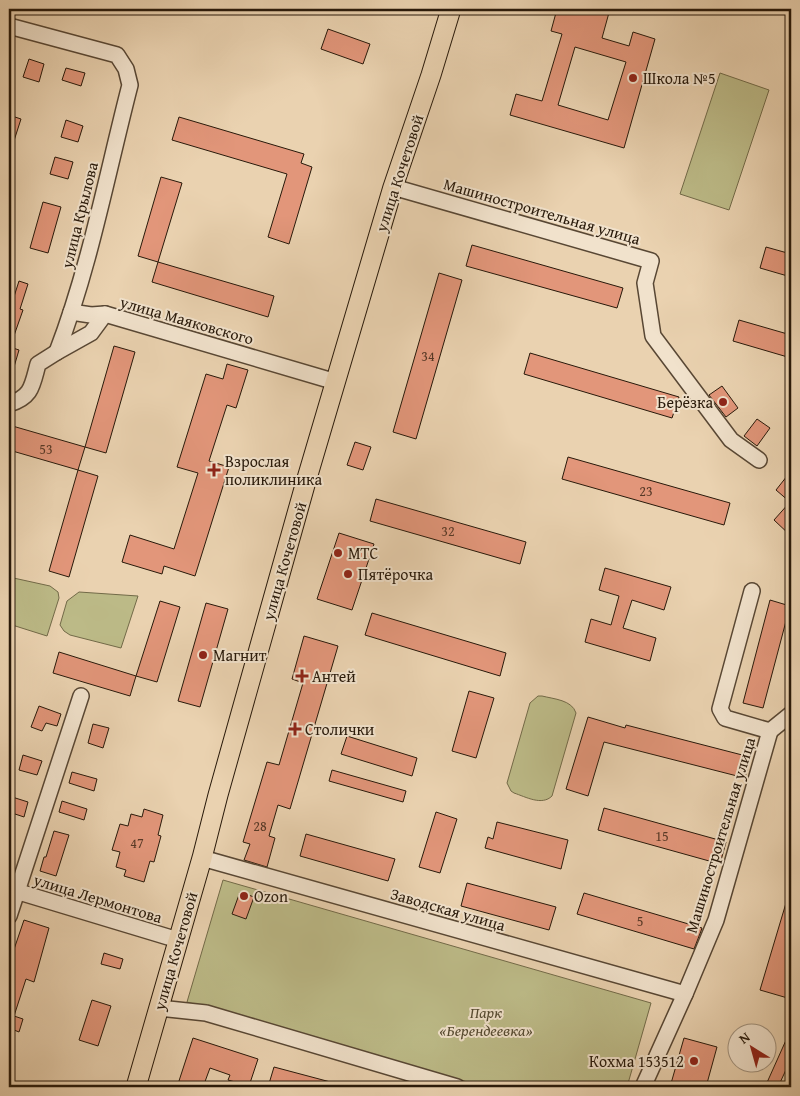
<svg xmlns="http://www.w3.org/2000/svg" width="800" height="1096" viewBox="0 0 800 1096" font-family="'Gentium Book Plus',serif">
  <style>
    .green { fill: #bcba87; stroke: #726a48 }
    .building { fill: #e2967a; stroke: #28190a; fill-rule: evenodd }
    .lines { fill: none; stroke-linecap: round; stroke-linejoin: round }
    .minor-casing { stroke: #584734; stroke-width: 18 }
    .major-casing { stroke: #28190a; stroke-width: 21 }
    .minor { stroke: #f1e2cc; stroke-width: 15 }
    .major { stroke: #ead2b0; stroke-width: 19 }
    .poi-dot { fill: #8f2418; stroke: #f1e2cc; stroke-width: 2 }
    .labels { text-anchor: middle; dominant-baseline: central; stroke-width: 4; stroke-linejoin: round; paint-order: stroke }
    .number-label { font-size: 14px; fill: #563826 }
    .poi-label { font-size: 16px; fill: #28190a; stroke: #f1e2cc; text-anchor: start }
    .street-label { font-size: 16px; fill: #28190a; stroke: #f1e2cc }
    .park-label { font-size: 16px; font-style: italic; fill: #544930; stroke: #f1e2cc }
  </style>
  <rect width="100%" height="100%" fill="#ead2b0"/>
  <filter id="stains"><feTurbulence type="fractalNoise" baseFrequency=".004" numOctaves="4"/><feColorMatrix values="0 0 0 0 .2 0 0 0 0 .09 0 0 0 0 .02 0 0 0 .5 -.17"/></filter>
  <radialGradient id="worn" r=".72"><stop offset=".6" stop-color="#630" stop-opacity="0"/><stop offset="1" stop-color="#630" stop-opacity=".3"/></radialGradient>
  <g class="green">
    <path d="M720,73L769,90L729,210L680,194Z"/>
    <path d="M9,577L50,586L58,592L59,598L47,636L9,624Z"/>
    <path d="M79,592L138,596L121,648L70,635L64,631L60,625L67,601Z"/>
    <path d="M538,696H542C554,699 572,700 576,713L552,796C542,806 526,797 514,793L511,791L507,783L530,703Z"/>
    <path d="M223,880L651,1003L627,1087H485L187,1002Z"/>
  </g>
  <g class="building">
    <path d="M557,9H610L602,38L629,46L633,32L655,39L624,148L510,115L516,94L542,101L562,34L551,31ZM575,47L626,62L608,120L558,105Z"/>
    <path d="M328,29L370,44L363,64L321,49Z"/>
    <path d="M29,59L44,64L39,82L23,77Z"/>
    <path d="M66,68L85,73L81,86L62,80Z"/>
    <path d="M9,115L21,119L11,150H9Z"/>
    <path d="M179,117L304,154L301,163L312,167L289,244L268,237L287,174L172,140Z"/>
    <path d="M66,120L83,126L78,142L61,137Z"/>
    <path d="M55,157L73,162L68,179L50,174Z"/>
    <path d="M161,177L182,183L158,262L138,256Z"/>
    <path d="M43,202L61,207L48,253L30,248Z"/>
    <path d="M472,245L623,288L617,308L466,266Z"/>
    <path d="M766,247L791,254V277L760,268Z"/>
    <path d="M158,262L274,296L268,317L152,282Z"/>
    <path d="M439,273L462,280L416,439L393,432Z"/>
    <path d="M19,281L28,284L20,309L23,310L10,347L19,350L11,377L9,376V305L11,306Z"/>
    <path d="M739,320L791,335V358L733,341Z"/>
    <path d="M114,346L135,352L106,453L85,447Z"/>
    <path d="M530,353L679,397L672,418L524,374Z"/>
    <path d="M227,364L248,370L236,408L227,405L209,461L229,467L195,576L164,566L162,574L122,562L130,535L174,549L198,473L177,467L206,374L223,379Z"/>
    <path d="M722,386L738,408L726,417L709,395Z"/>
    <path d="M757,419L770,428L757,446L744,436Z"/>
    <path d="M9,425L85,447L78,470L9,450Z"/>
    <path d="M355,442L371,447L363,470L347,465Z"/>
    <path d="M568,457L730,503L724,525L562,479Z"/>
    <path d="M78,470L98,476L69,577L49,571Z"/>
    <path d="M791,471V536L774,520L790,502L776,490Z"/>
    <path d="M376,499L526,542L520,564L370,521Z"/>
    <path d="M339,533L374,544L352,610L317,599Z"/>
    <path d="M605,568L671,587L664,610L632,600L623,628L656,638L650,661L585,642L591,619L611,625L619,596L599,590Z"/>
    <path d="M770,600L790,606L763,708L743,703Z"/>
    <path d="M160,601L180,607L157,682L136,676Z"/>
    <path d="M206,603L228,609L200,707L178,701Z"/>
    <path d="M372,613L506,653L500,676L365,635Z"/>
    <path d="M304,636L338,646L290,809L278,805L269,836L275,838L267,867L244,860L250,844L243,842L267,762L279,765L303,683L292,679Z"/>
    <path d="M59,652L136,676L130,696L53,673Z"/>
    <path d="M469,691L494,698L476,758L452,751Z"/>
    <path d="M39,706L61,714L57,726L46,723L42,731L31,727Z"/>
    <path d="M588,717L625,728L626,725L750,757L745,778L604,742L588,796L566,789Z"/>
    <path d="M93,724L109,728L103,748L88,743Z"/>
    <path d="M347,736L417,758L412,776L341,754Z"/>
    <path d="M23,755L42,761L37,775L19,770Z"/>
    <path d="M332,770L406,791L403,802L329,781Z"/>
    <path d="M72,772L97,779L94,791L69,783Z"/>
    <path d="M9,796L28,802L24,817L9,812Z"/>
    <path d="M62,801L87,809L84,820L59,812Z"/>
    <path d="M604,808L726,842L720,864L598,830Z"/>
    <path d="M144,809L163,815L158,835L161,836L154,862L150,861L144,882L124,876L126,870L116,867L120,852L112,850L120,824L128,826L131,814L142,817Z"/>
    <path d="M436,812L457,819L440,873L419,867Z"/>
    <path d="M497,822L568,840L561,869L485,848L488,837L493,839Z"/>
    <path d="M54,831L69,835L56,876L40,871L44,857H46Z"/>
    <path d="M306,834L395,859L388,881L300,856Z"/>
    <path d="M467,883L556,907L549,930L461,906Z"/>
    <path d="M240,892L254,897L246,919L232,914Z"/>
    <path d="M584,893L702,928L701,931L694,949L577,914Z"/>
    <path d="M789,893H791V964L788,974L791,975V999L760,990Z"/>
    <path d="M24,920L49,928L34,982L26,979L14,1016L23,1019L19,1032L9,1028V964Z"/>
    <path d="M104,953L123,959L120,969L101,964Z"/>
    <path d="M92,1000L111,1006L98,1046L79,1040Z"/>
    <path d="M791,1029V1059L778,1087H765Z"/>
    <path d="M193,1038L258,1059L249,1086L228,1080L230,1075L210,1068L203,1087H177Z"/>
    <path d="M684,1038L717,1047L706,1087H670Z"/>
    <path d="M274,1067L338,1084L337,1087H268Z"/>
  </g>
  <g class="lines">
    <g class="minor-casing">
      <g id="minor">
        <path d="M9,26L117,55L126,69L130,85C107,174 90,266 57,352"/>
        <path d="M393,187L651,261L645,283L653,336L731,440L759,460"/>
        <path d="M71,312L91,315L105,314"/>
        <path d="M9,404C32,397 32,386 38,364L57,352L91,333L105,314L336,382"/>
        <path d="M752,591L720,709L725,718L770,731"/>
        <path d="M770,731L791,714"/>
        <path d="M202,858L685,994"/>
        <path d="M9,889L178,940"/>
        <path d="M9,916L81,696"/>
        <path d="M159,1008L206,1013L457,1087"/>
        <path d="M643,1087L685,994L716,920L770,731"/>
      </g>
    </g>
    <g class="major-casing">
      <path id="major" d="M136,1087L202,858L218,795L305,485L393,187L431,75L451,9"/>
    </g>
    <use href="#minor" class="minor"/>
    <use href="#major" class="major"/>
  </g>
  <g class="poi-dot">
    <circle cx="633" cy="78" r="5"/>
    <circle cx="723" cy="402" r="5"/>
    <path d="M211.5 462.5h5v5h5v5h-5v5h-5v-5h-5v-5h5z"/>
    <circle cx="338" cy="553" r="5"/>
    <circle cx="348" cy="574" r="5"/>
    <circle cx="203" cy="655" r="5"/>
    <path d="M299.5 668.5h5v5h5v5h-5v5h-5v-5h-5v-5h5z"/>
    <path d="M292.5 721.5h5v5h5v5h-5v5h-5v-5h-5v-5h5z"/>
    <circle cx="244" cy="896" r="5"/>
    <circle cx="694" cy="1061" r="5"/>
  </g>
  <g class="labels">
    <g class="number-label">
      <text x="428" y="356">34</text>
      <text x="46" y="449">53</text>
      <text x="646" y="491">23</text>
      <text x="448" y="531">32</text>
      <text x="260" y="826">28</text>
      <text x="662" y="836">15</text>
      <text x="137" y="843">47</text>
      <text x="640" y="921">5</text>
    </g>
    <g class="poi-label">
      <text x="643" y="78">Школа №5</text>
      <text x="713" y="402" text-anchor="end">Берёзка</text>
      <text x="225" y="461">Взрослая<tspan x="225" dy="18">поликлиника</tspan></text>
      <text x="348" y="553">МТС</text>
      <text x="358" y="574">Пятёрочка</text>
      <text x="213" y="655">Магнит</text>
      <text x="312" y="676">Антей</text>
      <text x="305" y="729">Столички</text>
      <text x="254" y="896">Ozon</text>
      <text x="684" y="1061" text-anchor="end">Кохма 153512</text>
    </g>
    <g class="street-label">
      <text transform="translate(399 173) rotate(-72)">улица Кочетовой</text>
      <text transform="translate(542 211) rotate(16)">Машиностроительная улица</text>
      <text transform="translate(79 215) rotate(-76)">улица Крылова</text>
      <text transform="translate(187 320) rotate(16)">улица Маяковского</text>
      <text transform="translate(284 561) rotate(-74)">улица Кочетовой</text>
      <text transform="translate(720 835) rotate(-73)">Машиностроительная улица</text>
      <text transform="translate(98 898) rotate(17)">улица Лермонтова</text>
      <text transform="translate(448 909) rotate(16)">Заводская улица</text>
      <text transform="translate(175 951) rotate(-74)">улица Кочетовой</text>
    </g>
    <g class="park-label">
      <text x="486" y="1012">Парк<tspan x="486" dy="18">«Берендеевка»</tspan></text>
    </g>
  </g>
  <rect width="800" height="1096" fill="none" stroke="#ead2b0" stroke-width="30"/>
  <rect x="10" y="10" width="780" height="1076" fill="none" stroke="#28190a" stroke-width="2.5"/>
  <rect x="15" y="15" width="770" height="1066" fill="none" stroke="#28190a"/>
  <g transform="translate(752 1048) rotate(323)"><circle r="24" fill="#f1e2cc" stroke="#a1927e"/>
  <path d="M0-4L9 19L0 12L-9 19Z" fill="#8f2418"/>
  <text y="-8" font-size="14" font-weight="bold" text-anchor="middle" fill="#28190a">N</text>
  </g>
  <rect width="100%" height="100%" filter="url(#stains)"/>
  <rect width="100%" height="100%" fill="url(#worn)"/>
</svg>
